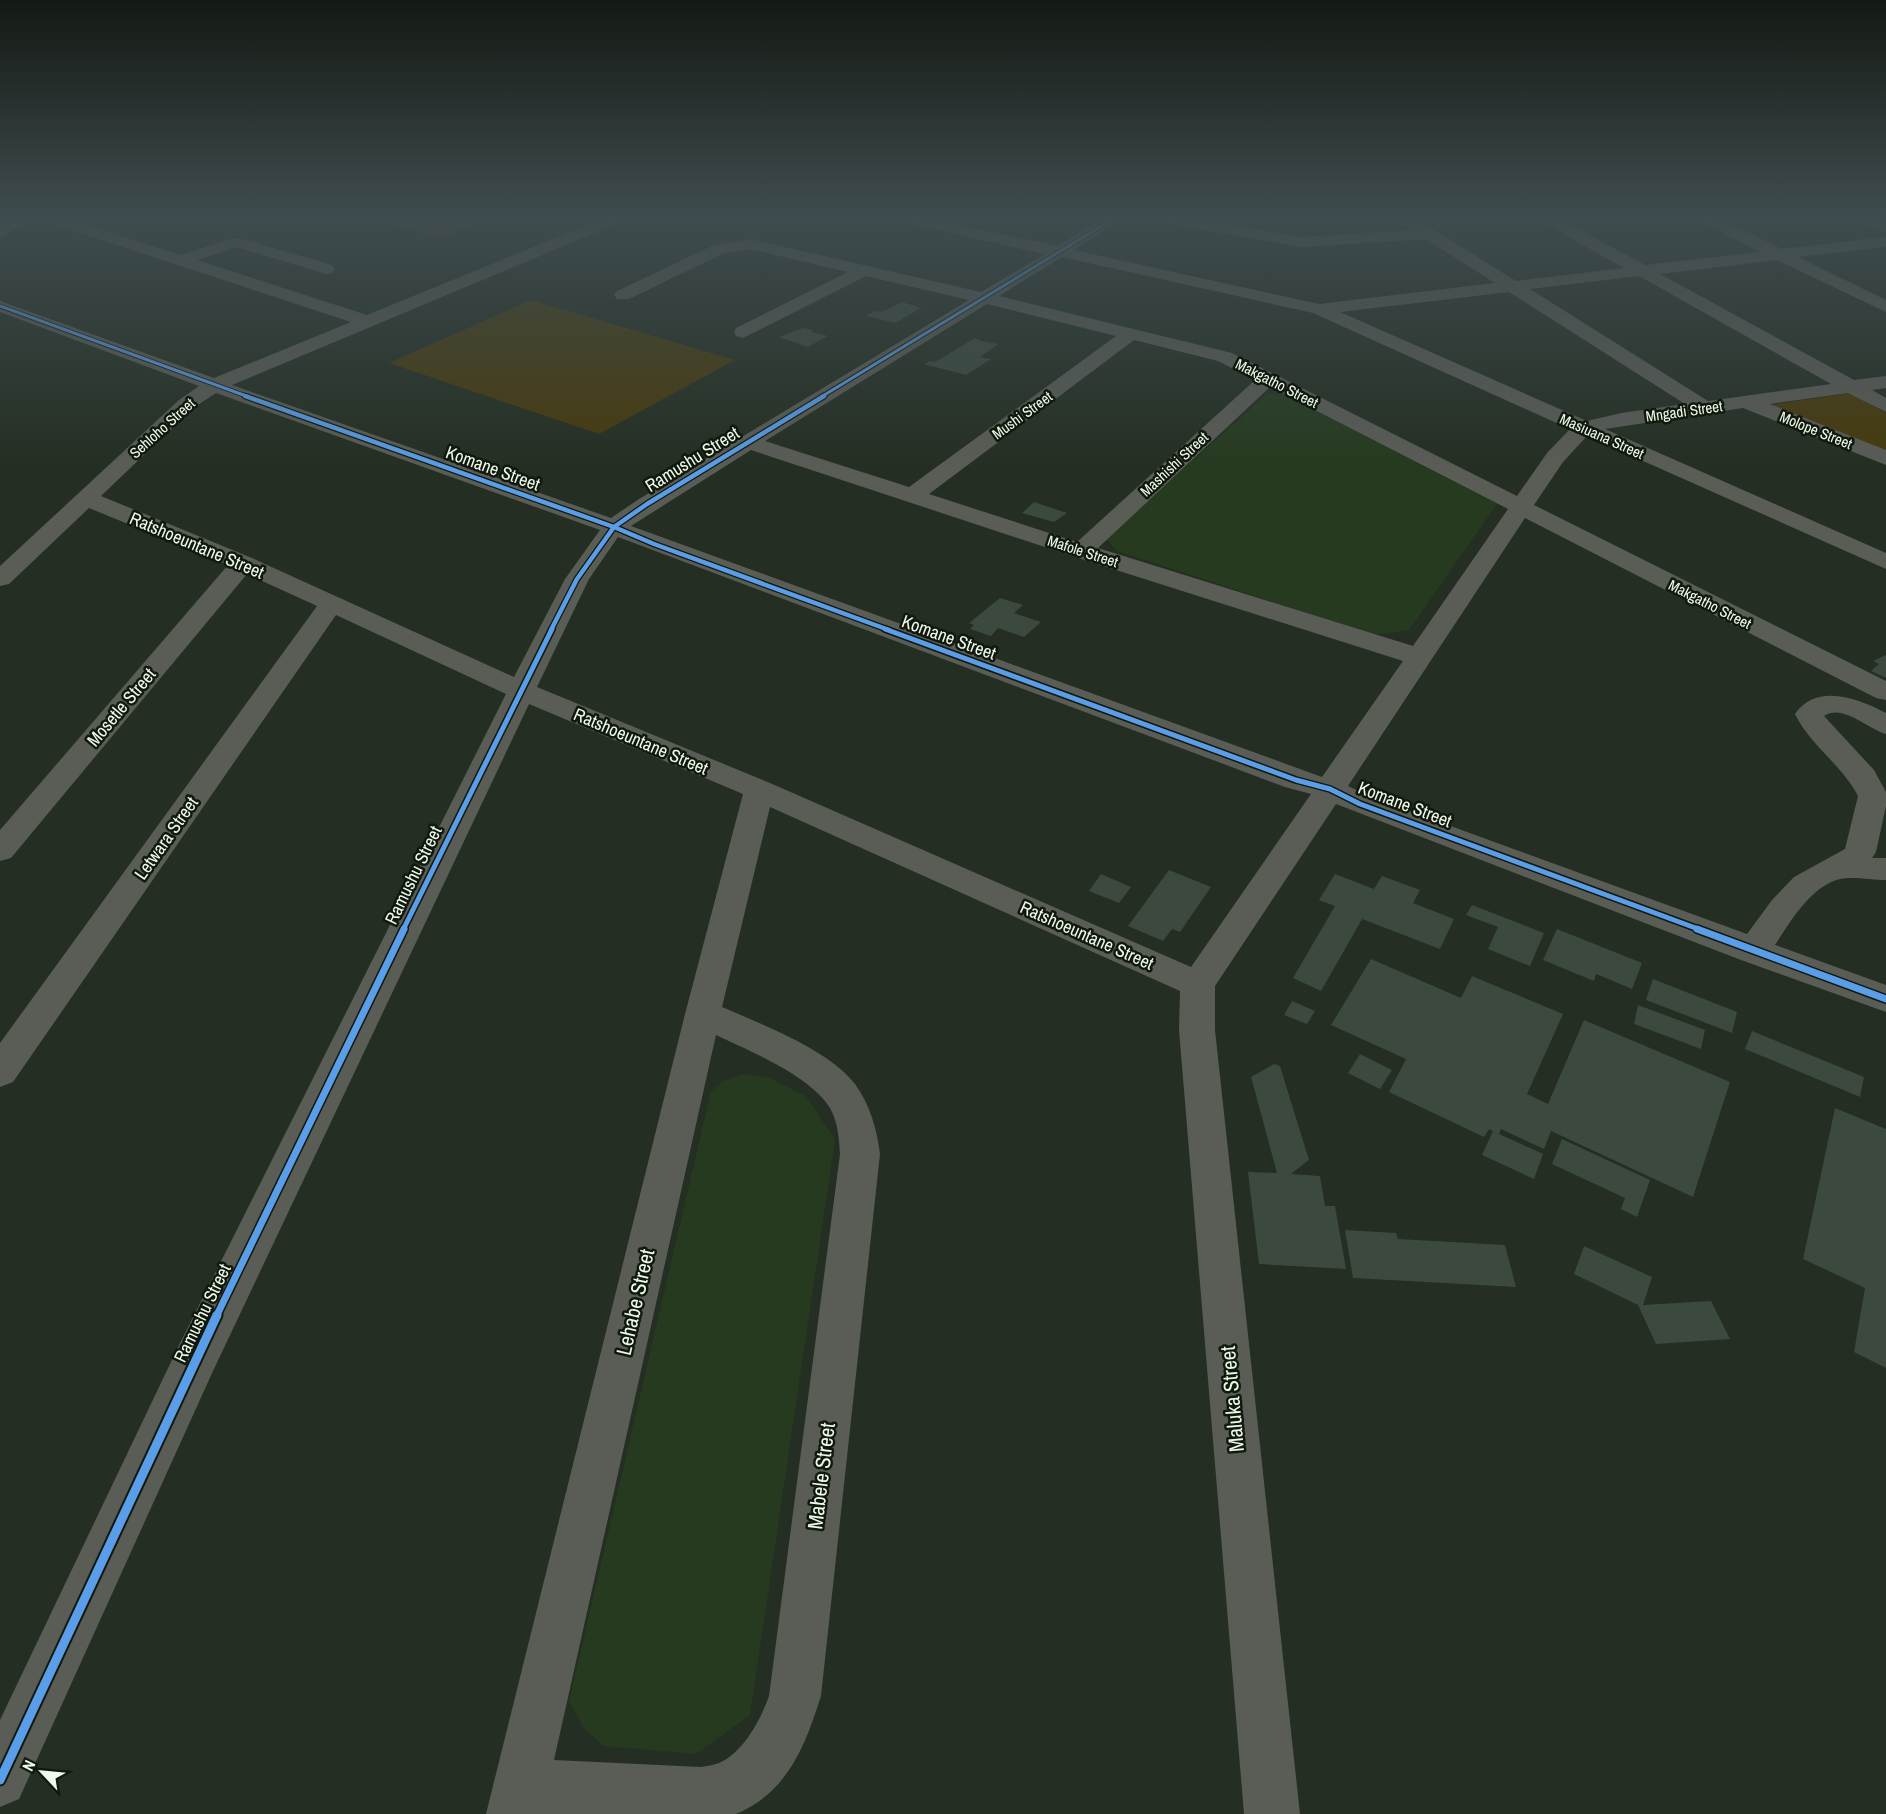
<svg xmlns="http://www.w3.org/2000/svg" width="1886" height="1814" viewBox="0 0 1886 1814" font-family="'Archivo Narrow',sans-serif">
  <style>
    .built { fill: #253a1f }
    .green { fill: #473a0b }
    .building { fill: #3b493f }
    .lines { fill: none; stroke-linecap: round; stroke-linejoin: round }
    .minor { fill: #5a5c56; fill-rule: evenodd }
    .cycleway-far4-casing { stroke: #11190e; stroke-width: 5 }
    .cycleway-far3-casing { stroke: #11190e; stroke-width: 7 }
    .cycleway-far2-casing { stroke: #11190e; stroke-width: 8 }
    .cycleway-far1-casing { stroke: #11190e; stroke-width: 10 }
    .cycleway-casing { stroke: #11190e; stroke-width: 13 }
    .cycleway-far4 { stroke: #5a9eea; stroke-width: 3 }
    .cycleway-far3 { stroke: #5a9eea; stroke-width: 4.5 }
    .cycleway-far2 { stroke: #5a9eea; stroke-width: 5 }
    .cycleway-far1 { stroke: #5a9eea; stroke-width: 7 }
    .cycleway { stroke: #5a9eea; stroke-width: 9 }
    .labels { text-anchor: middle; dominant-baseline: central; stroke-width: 5; stroke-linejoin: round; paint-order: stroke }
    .far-street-label { font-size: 15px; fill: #edf9e9; stroke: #11190e }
    .street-label { font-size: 18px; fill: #edf9e9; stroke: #11190e }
    .near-street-label { font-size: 21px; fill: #edf9e9; stroke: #11190e }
  </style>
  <rect width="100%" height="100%" fill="#242e22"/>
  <g class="built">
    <path d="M1267,394H1283L1497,504L1409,630L1375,635L1117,551L1106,538Z"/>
    <path d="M743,1074L769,1078L806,1096L835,1140L750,1715L696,1754L603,1746L583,1727L569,1701L711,1091L723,1081Z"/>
  </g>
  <g class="green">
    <path d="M360,216H501L442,238Z"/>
    <path d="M531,300L735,360L599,434L389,363Z"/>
    <path d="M1851,393L1886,413V451L1770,405Z"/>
  </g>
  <g class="building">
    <path d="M1214,216H1253L1265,219L1257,222L1250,220L1245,224Z"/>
    <path d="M902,302L921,308L895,323L866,316L875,311L882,312Z"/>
    <path d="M803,328L813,330L812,332L828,336L808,347L779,337Z"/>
    <path d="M975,338L981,341L998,344L980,357L991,359L966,375L924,364L930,361L935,362Z"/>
    <path d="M1034,502L1067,513L1054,522L1022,513Z"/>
    <path d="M1000,598L1023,605L1014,613L1041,622L1024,637L998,628L991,636L970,629L974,625L969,623Z"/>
    <path d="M1886,655V678L1871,671L1879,664L1873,661Z"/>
    <path d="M1169,870L1211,887L1180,932L1172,929L1163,941L1128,926Z"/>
    <path d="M1101,874L1131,887L1119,903L1089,891Z"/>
    <path d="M1335,874L1374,889L1382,876L1420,890L1413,903L1454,919L1440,949L1362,919L1321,991L1293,978L1335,906L1319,900Z"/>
    <path d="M1472,905L1544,933L1530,966L1488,949L1498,927L1466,915Z"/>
    <path d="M1557,929L1642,963L1632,989L1596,974L1594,981L1543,960Z"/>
    <path d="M1371,959L1461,998L1472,976L1563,1014L1527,1094L1548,1104L1584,1020L1730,1082L1693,1197L1551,1131L1544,1149L1501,1129L1499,1134L1543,1154L1534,1179L1482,1155L1493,1131L1489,1129L1484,1137L1389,1092L1406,1059L1331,1025Z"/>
    <path d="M1653,979L1737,1012L1732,1033L1646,1000Z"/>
    <path d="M1292,1001L1315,1011L1307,1024L1284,1015Z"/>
    <path d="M1638,1005L1705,1030L1701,1049L1634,1024Z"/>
    <path d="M1752,1031L1864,1077L1860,1097L1745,1049Z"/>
    <path d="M1360,1054L1392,1070L1380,1089L1348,1073Z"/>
    <path d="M1274,1064L1280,1066L1309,1160L1291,1174L1320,1176L1325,1206H1335L1346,1269L1259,1264L1248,1172L1277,1173L1251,1077Z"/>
    <path d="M1835,1108L1886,1129V1368L1854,1352L1865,1288L1803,1259Z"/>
    <path d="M1562,1139L1650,1180L1637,1217L1621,1209L1625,1198L1552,1164Z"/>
    <path d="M1345,1230L1396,1233L1398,1239L1505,1245L1516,1287L1353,1278Z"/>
    <path d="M1584,1246L1652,1277L1643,1305L1711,1301L1730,1339L1656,1344L1638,1305L1574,1274Z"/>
  </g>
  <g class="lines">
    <g class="minor">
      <path d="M18,216H59L180,255L231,239H243L332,265L335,269L332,273L326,274L237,247L197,260L367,315L609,216H630L628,219L232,385L611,518L639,499L969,300L866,276L743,338L736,336L734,332L736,328L848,272L750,249L724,253L629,299H617L614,295L617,291L714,245L750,239L981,292L1045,254L897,221L889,216H918L1057,246L1107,216H1126L1074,250L1319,304L1495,283L1426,239L1301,247L1153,221L1145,216H1179L1301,237L1413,230L1393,216H1412L1516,281L1624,268L1537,219L1535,216H1554L1645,265L1761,252L1695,219L1693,216H1713L1782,249L1886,237V247L1798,257L1886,300V312L1777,260L1660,274L1854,380L1886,376V388L1872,390L1886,398V412L1848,393L1770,404L1886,450V465L1743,408L1605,429L1886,553V569L1587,436L1563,462L1534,505L1886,681V700L1876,698L1525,518L1348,786L1371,797L1747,934L1772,900L1794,877L1845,849L1858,796C1842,765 1810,745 1795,714C1817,682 1859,699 1886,713V734C1868,729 1842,703 1824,716L1874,770L1886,792V806L1876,852L1872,858H1886V880C1872,880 1853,876 1840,879C1811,886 1790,922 1775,945L1886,985V1012L1741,960L1336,804L1215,986V1030L1300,1814H1244L1179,1030L1180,991L770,807L722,1007C763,1025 828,1049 855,1084C870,1105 877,1129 880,1154L821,1696C805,1746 788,1792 736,1814H486L685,1014L743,794L529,704L213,1371L19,1799L0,1807V1720L181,1341L506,694L336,615L13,1082L0,1087V1043L317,606L247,574L11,858L0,861V830L228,565L89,508L9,584L0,586V566L179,400L199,386L0,312V301L214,378L351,322L38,219L36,217L0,237V225ZM1062,257L1313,313L1570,429L1547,453L1517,496L1232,353L999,296ZM1639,276L1831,384L1708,401L1530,289ZM1509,292L1685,404L1621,413L1587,421L1340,312ZM987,304L1116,336L909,487L765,441ZM1134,340L1218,361L1255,380L1077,542L929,494ZM1270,387L1508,509L1413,646L1098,548ZM216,393L600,530L565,579L514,677L252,558L101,496L193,408ZM751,450L1072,556L1403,661L1322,777L631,526ZM618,537L1285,787L1311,794L1191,967L770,783L537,687L589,579ZM716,1035C750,1051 810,1076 830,1108C838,1122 839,1139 840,1154L769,1696C761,1719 743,1753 719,1763C714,1765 707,1766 701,1767L554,1760Z"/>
      <path d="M1852,216H1873L1886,221V232L1854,219Z"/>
    </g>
    <g class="cycleway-far4-casing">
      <g id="cycleway-far4">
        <path d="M0,306L249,397"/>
        <path d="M821,397L1118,216"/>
      </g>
    </g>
    <g class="cycleway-far3-casing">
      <g id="cycleway-far3">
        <path d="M245,396L614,527L654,544L889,630"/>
        <path d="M551,630L577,579L614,527L647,504L824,396"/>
      </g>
    </g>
    <g class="cycleway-far2-casing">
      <g id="cycleway-far2">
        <path d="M885,629L1296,780L1330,789L1360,804L1701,930"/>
        <path d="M403,930L552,629"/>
      </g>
    </g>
    <g class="cycleway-far1-casing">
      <g id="cycleway-far1">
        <path d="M1697,929L1886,999"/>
        <path d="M216,1317L404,929"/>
      </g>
    </g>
    <g class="cycleway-casing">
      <path id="cycleway" d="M0,1780L217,1315"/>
    </g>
    <use href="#cycleway-far4" class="cycleway-far4"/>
    <use href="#cycleway-far3" class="cycleway-far3"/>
    <use href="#cycleway-far2" class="cycleway-far2"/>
    <use href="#cycleway-far1" class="cycleway-far1"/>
    <use href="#cycleway" class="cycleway"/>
  </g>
  <linearGradient id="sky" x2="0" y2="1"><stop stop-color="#141913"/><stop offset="0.46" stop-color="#3f4c4f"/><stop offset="1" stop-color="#3f4c4f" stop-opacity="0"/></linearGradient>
  <rect width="1886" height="470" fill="url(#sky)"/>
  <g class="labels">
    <g class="far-street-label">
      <text transform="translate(1277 383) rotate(27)">Makgatho Street</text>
      <text transform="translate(1684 411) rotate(-8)">Mngadi Street</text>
      <text transform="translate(1022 415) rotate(-36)">Mushi Street</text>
      <text transform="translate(162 428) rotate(-42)">Sehloho Street</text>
      <text transform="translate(1816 430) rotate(22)">Molope Street</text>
      <text transform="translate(1602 436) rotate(24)">Masiuana Street</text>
      <text transform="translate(1174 464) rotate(-43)">Mashishi Street</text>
      <text transform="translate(1083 551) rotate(18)">Mafole Street</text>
      <text transform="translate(1710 604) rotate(27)">Makgatho Street</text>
    </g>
    <g class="street-label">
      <text transform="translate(692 459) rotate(-32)">Ramushu Street</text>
      <text transform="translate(493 468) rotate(20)">Komane Street</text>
      <text transform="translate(197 545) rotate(23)">Ratshoeuntane Street</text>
      <text transform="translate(949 637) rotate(20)">Komane Street</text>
      <text transform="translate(121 707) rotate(-50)">Mosetle Street</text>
      <text transform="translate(641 741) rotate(23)">Ratshoeuntane Street</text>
      <text transform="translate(1405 804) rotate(21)">Komane Street</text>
      <text transform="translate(166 838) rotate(-55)">Letwara Street</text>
      <text transform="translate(413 875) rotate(-64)">Ramushu Street</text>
      <text transform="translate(1087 935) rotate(24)">Ratshoeuntane Street</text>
      <text transform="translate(202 1313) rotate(-64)">Ramushu Street</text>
    </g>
    <g class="near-street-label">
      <text transform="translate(635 1302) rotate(-77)">Lehabe Street</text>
      <text transform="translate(1232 1399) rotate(-95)">Maluka Street</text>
      <text transform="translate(821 1476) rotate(-83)">Mabele Street</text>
    </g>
  </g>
  <g transform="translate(42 1772) rotate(296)" stroke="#11190e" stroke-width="4.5" paint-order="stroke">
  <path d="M0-4.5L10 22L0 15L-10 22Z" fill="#edf9e9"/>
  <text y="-9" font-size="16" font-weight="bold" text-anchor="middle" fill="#edf9e9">N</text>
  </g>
</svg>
